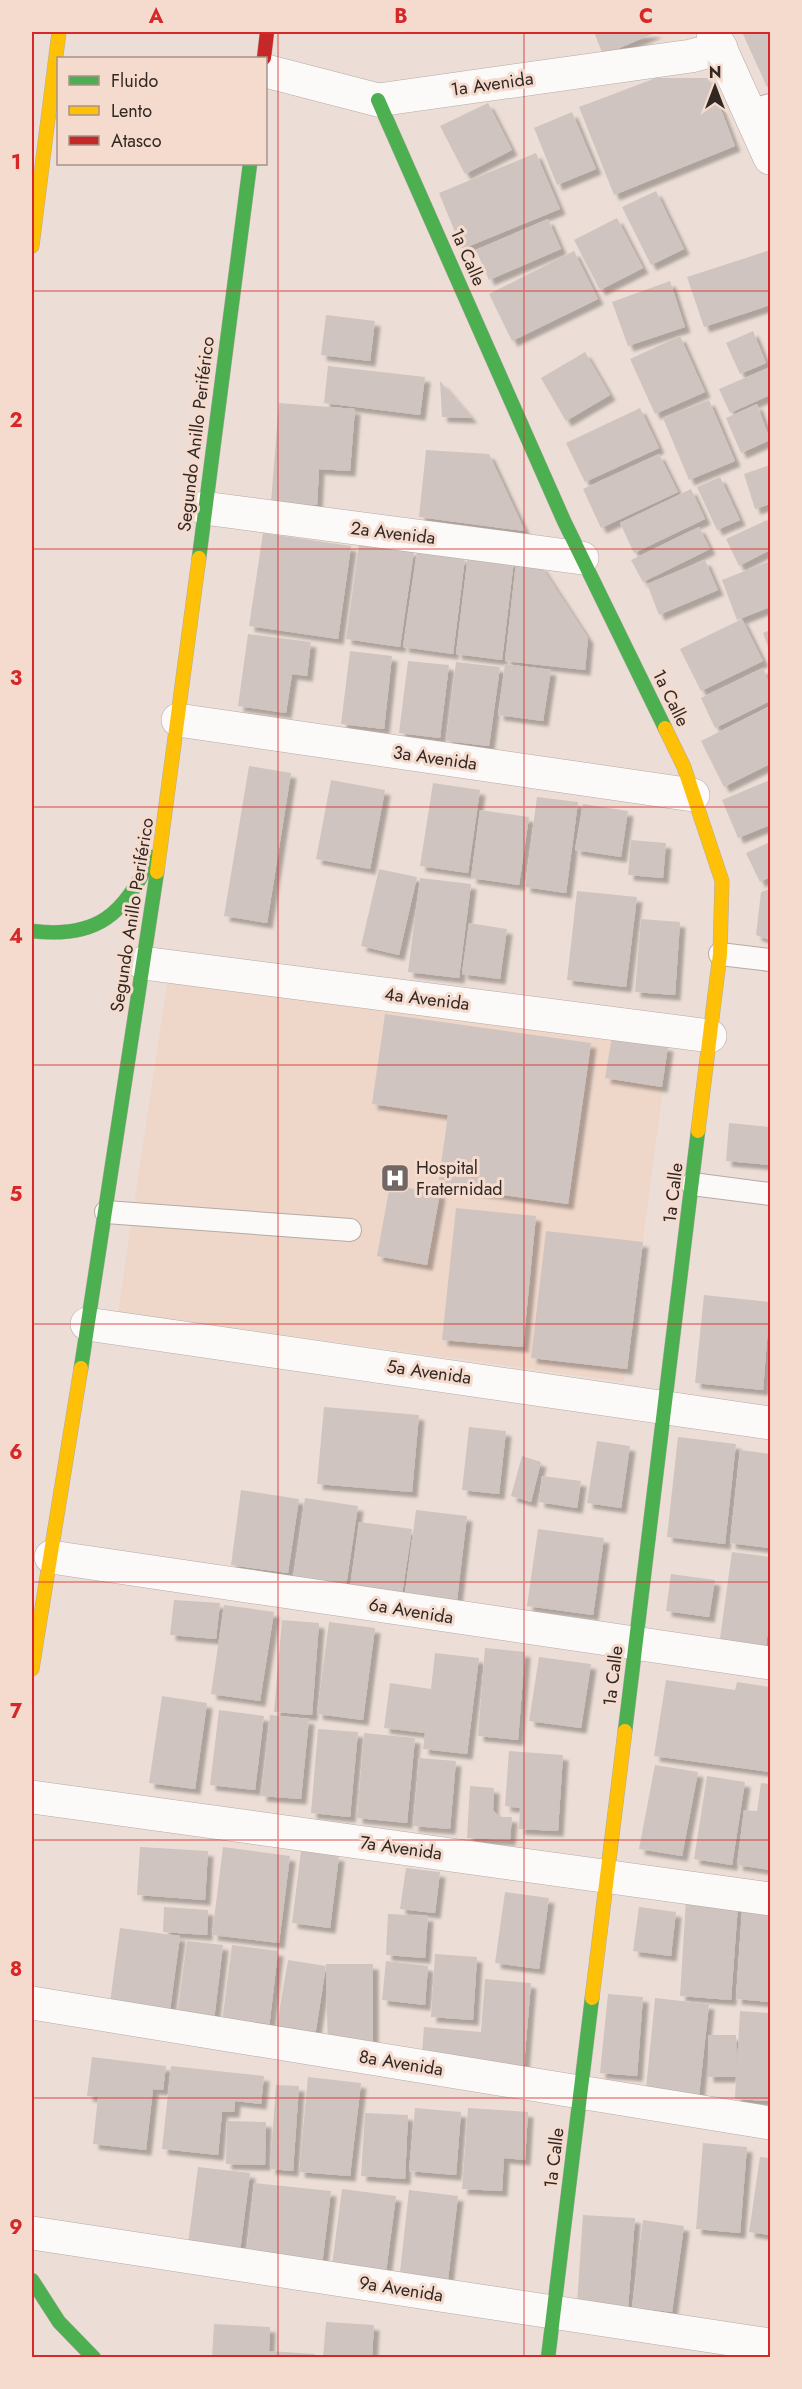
<svg xmlns="http://www.w3.org/2000/svg" width="802" height="2389" viewBox="0 0 802 2389" font-family="Jost,sans-serif">
  <style>
    .built { fill: #eed6c9 }
    .building { fill: #cfc4bf; filter: url(#shadow) }
    .lines { fill: none; stroke-linecap: round; stroke-linejoin: round }
    .lane-casing { stroke: #b4aaa4; stroke-width: 24 }
    .street-casing { stroke: #b4aaa4; stroke-width: 34 }
    .fast-casing { stroke: #b4aaa4; stroke-width: 15 }
    .slow-casing { stroke: #b4aaa4; stroke-width: 15 }
    .jam-casing { stroke: #b4aaa4; stroke-width: 15 }
    .lane { stroke: #fcfaf9; stroke-width: 22 }
    .street { stroke: #fcfaf9; stroke-width: 33 }
    .fast { stroke: #4caf50; stroke-width: 14 }
    .slow { stroke: #ffc107; stroke-width: 14 }
    .jam { stroke: #c62828; stroke-width: 14 }
    .grid { fill: none; stroke: #d62828; stroke-width: 1.5; stroke-opacity: 0.55 }
    .labels { text-anchor: middle; dominant-baseline: central; stroke-width: 6; stroke-linejoin: round; paint-order: stroke }
    .street-label { font-size: 18px; fill: #312723; stroke: #f4dbce }
    .poi-label { font-size: 18px; fill: #312723; stroke: #f4dbce; text-anchor: start }
    .neatline { fill: none; stroke: #d62828; stroke-width: 2 }
    .grid-label { font-size: 20px; text-anchor: middle; font-weight: bold; fill: #d62828 }
  </style>
  <defs>
    <filter id="shadow"><feDropShadow dx="5.5" dy="5.5" stdDeviation="1.5" flood-color="#0004"/></filter>
  </defs>
  <rect width="100%" height="100%" fill="#ecded6"/>
  <path class="built" d="M168,977L669,1045L624,1382L118,1312Z"/>
  <g class="building">
    <path d="M594,32H657L603,55Z"/>
    <path d="M742,32H770V85L767,87Z"/>
    <path d="M656,78H709L735,146L614,195L579,107Z"/>
    <path d="M488,103L512,150L465,174L440,126Z"/>
    <path d="M572,112L596,169L557,185L534,128Z"/>
    <path d="M536,153L560,209L462,249L439,193Z"/>
    <path d="M656,191L684,249L651,265L622,207Z"/>
    <path d="M617,218L643,268L600,290L574,240Z"/>
    <path d="M548,219L561,249L489,280L476,250Z"/>
    <path d="M770,250V305L704,327L687,277Z"/>
    <path d="M574,251L598,299L512,341L489,294Z"/>
    <path d="M670,281L685,327L628,346L612,302Z"/>
    <path d="M326,315L375,321L370,361L321,355Z"/>
    <path d="M753,331L766,363L740,374L726,343Z"/>
    <path d="M680,336L705,392L655,414L630,359Z"/>
    <path d="M585,352L610,395L566,421L541,378Z"/>
    <path d="M328,366L425,377L420,415L324,403Z"/>
    <path d="M770,367V395L730,413L719,389Z"/>
    <path d="M440,381L472,418L442,417Z"/>
    <path d="M709,400L735,461L689,480L663,418Z"/>
    <path d="M279,403L355,409L350,471L319,469L317,505L271,502Z"/>
    <path d="M757,404L770,440L741,453L726,418Z"/>
    <path d="M640,408L659,448L585,482L566,443Z"/>
    <path d="M426,450L489,454L525,531L419,517Z"/>
    <path d="M659,454L678,492L601,528L583,489Z"/>
    <path d="M770,465V504L755,509L744,474Z"/>
    <path d="M720,477L740,520L717,530L697,487Z"/>
    <path d="M691,489L705,519L634,553L620,523Z"/>
    <path d="M767,520L770,526V550L739,566L726,539Z"/>
    <path d="M699,527L710,549L643,582L631,560Z"/>
    <path d="M263,533L351,546L338,639L249,626Z"/>
    <path d="M359,544L414,551L400,647L346,639Z"/>
    <path d="M417,551L465,558L453,654L403,647Z"/>
    <path d="M468,555L514,560L502,660L456,654Z"/>
    <path d="M705,560L718,590L659,615L647,584Z"/>
    <path d="M770,561V607L737,620L722,580Z"/>
    <path d="M516,563L541,566L588,638L585,670L505,661Z"/>
    <path d="M742,619L763,661L701,691L680,649Z"/>
    <path d="M770,630V652L763,633Z"/>
    <path d="M248,634L311,642L307,676L292,674L286,713L238,706Z"/>
    <path d="M350,651L392,656L384,729L341,724Z"/>
    <path d="M408,661L449,665L440,738L399,733Z"/>
    <path d="M456,662L500,667L489,746L446,741Z"/>
    <path d="M505,664L551,670L543,721L498,715Z"/>
    <path d="M763,668L770,685V701L715,728L701,698Z"/>
    <path d="M770,706V764L724,787L701,741Z"/>
    <path d="M249,766L291,773L267,923L224,916Z"/>
    <path d="M331,780L385,790L370,869L316,859Z"/>
    <path d="M770,780V825L738,838L722,800Z"/>
    <path d="M433,783L480,790L468,873L420,866Z"/>
    <path d="M537,797L578,802L566,893L525,887Z"/>
    <path d="M583,804L628,811L621,857L575,850Z"/>
    <path d="M480,810L529,817L519,885L471,878Z"/>
    <path d="M631,840L666,843L663,878L628,875Z"/>
    <path d="M770,842V877L760,882L746,853Z"/>
    <path d="M379,869L417,877L399,955L361,946Z"/>
    <path d="M420,878L471,884L459,978L408,972Z"/>
    <path d="M770,889V940L756,935L761,892Z"/>
    <path d="M577,891L637,897L626,987L567,980Z"/>
    <path d="M641,919L680,922L675,995L635,992Z"/>
    <path d="M469,923L507,929L500,979L462,974Z"/>
    <path d="M385,1014L591,1043L568,1204L438,1186L448,1115L372,1104Z"/>
    <path d="M612,1037L668,1046L662,1087L605,1078Z"/>
    <path d="M729,1123L770,1127V1165L726,1161Z"/>
    <path d="M390,1185L440,1193L427,1265L377,1256Z"/>
    <path d="M456,1208L536,1216L523,1347L442,1340Z"/>
    <path d="M546,1231L643,1242L627,1369L531,1358Z"/>
    <path d="M704,1295L770,1302L763,1390L695,1383Z"/>
    <path d="M324,1407L419,1415L412,1492L317,1484Z"/>
    <path d="M469,1427L506,1431L499,1494L462,1490Z"/>
    <path d="M678,1437L736,1444L725,1544L667,1537Z"/>
    <path d="M597,1441L630,1446L621,1508L587,1503Z"/>
    <path d="M740,1450L770,1454V1548L730,1543Z"/>
    <path d="M522,1456L541,1462L531,1502L511,1496Z"/>
    <path d="M542,1476L581,1481L577,1508L539,1502Z"/>
    <path d="M241,1490L299,1499L288,1573L231,1565Z"/>
    <path d="M305,1498L358,1506L346,1586L293,1579Z"/>
    <path d="M416,1510L467,1516L457,1600L405,1593Z"/>
    <path d="M359,1522L412,1529L402,1594L350,1587Z"/>
    <path d="M538,1529L604,1538L593,1615L527,1606Z"/>
    <path d="M732,1552L770,1557V1615L765,1653L719,1646Z"/>
    <path d="M671,1574L715,1580L709,1617L666,1611Z"/>
    <path d="M174,1600L220,1603L216,1639L170,1635Z"/>
    <path d="M224,1605L274,1612L260,1701L211,1694Z"/>
    <path d="M282,1620L319,1623L312,1715L274,1712Z"/>
    <path d="M329,1622L375,1628L363,1720L317,1714Z"/>
    <path d="M485,1648L525,1652L518,1740L478,1736Z"/>
    <path d="M435,1653L479,1658L467,1754L423,1749L425,1733L384,1728L390,1683L431,1689Z"/>
    <path d="M539,1657L591,1664L581,1728L529,1721Z"/>
    <path d="M666,1680L735,1690L737,1682L770,1687V1772L654,1756Z"/>
    <path d="M162,1696L207,1703L195,1789L149,1783Z"/>
    <path d="M219,1710L264,1716L255,1790L210,1785Z"/>
    <path d="M270,1715L309,1719L301,1799L261,1796Z"/>
    <path d="M318,1729L358,1732L350,1817L311,1813Z"/>
    <path d="M364,1733L415,1738L407,1823L357,1818Z"/>
    <path d="M509,1751L563,1755L558,1831L519,1829L520,1808L505,1806Z"/>
    <path d="M419,1758L456,1761L450,1829L413,1826Z"/>
    <path d="M655,1765L698,1772L682,1856L639,1849Z"/>
    <path d="M707,1776L745,1782L732,1865L694,1859Z"/>
    <path d="M761,1783L770,1784V1870L737,1865L744,1810L757,1811Z"/>
    <path d="M470,1786L494,1788L493,1810L499,1817H512L510,1840L467,1838Z"/>
    <path d="M140,1847L208,1851L205,1900L137,1895Z"/>
    <path d="M223,1847L290,1856L279,1943L212,1935Z"/>
    <path d="M301,1851L339,1856L330,1928L292,1923Z"/>
    <path d="M406,1868L440,1872L435,1913L400,1909Z"/>
    <path d="M505,1892L549,1898L539,1969L495,1963Z"/>
    <path d="M686,1900L738,1904L731,2000L680,1996Z"/>
    <path d="M164,1907L208,1910L207,1935L163,1932Z"/>
    <path d="M639,1907L676,1912L671,1956L633,1951Z"/>
    <path d="M742,1912L770,1914V2002L736,1999Z"/>
    <path d="M388,1914L428,1916L425,1958L386,1955Z"/>
    <path d="M120,1928L180,1936L168,2025L108,2017Z"/>
    <path d="M187,1941L223,1945L214,2020L177,2016Z"/>
    <path d="M232,1945L278,1951L268,2037L221,2030Z"/>
    <path d="M435,1954L477,1957L473,2020L431,2017Z"/>
    <path d="M288,1960L326,1966L315,2036L276,2030Z"/>
    <path d="M386,1961L428,1966L425,2005L382,2000Z"/>
    <path d="M326,1964H373V2051L328,2052Z"/>
    <path d="M485,1979L531,1983L523,2077L421,2067L424,2027L481,2032Z"/>
    <path d="M608,1994L643,1997L637,2076L600,2073Z"/>
    <path d="M655,1998L709,2004L698,2105L645,2099Z"/>
    <path d="M740,2011L770,2013V2101L735,2099L736,2077H708V2035H736L737,2066Z"/>
    <path d="M92,2057L166,2066L163,2090L153,2089L146,2150L93,2144L98,2097L87,2096Z"/>
    <path d="M171,2066L264,2076L261,2104L235,2101L234,2112H222L218,2155L162,2149Z"/>
    <path d="M308,2077L361,2083L350,2176L299,2172Z"/>
    <path d="M276,2085L299,2086L293,2171L270,2169Z"/>
    <path d="M415,2108L461,2112L456,2175L409,2171Z"/>
    <path d="M468,2108L528,2112L525,2160L504,2158L502,2191L462,2189Z"/>
    <path d="M365,2113L408,2115L405,2179L361,2176Z"/>
    <path d="M227,2121L266,2122L265,2165L226,2164Z"/>
    <path d="M703,2143L747,2147L740,2233L696,2229Z"/>
    <path d="M760,2157L770,2158V2235L749,2232Z"/>
    <path d="M198,2167L250,2173L239,2259L187,2252Z"/>
    <path d="M254,2183L331,2191L321,2273L245,2265Z"/>
    <path d="M342,2189L396,2196L384,2287L330,2280Z"/>
    <path d="M409,2190L458,2196L446,2296L398,2291Z"/>
    <path d="M583,2215L635,2218L628,2308L577,2304Z"/>
    <path d="M643,2220L684,2226L672,2312L632,2307Z"/>
    <path d="M326,2322L374,2325L372,2358H323Z"/>
    <path d="M214,2324L270,2327L269,2351L315,2354V2358H212Z"/>
  </g>
  <g class="lines">
    <g class="lane-casing">
      <g id="lane">
        <path d="M749,111L770,105"/>
        <path d="M720,954L770,960"/>
        <path d="M692,1184L770,1194"/>
        <path d="M106,1212L350,1230"/>
      </g>
    </g>
    <g class="street-casing">
      <g id="street">
        <path d="M713,32L770,158"/>
        <path d="M266,71L378,100L691,56L721,48"/>
        <path d="M204,508L582,558"/>
        <path d="M178,720L693,795"/>
        <path d="M143,963L710,1036"/>
        <path d="M87,1324L770,1423"/>
        <path d="M51,1557L770,1663"/>
        <path d="M32,1797L770,1899"/>
        <path d="M32,2003L770,2123"/>
        <path d="M32,2233L770,2345"/>
      </g>
    </g>
    <g class="fast-casing">
      <g id="fast">
        <path d="M378,100L564,521L665,728"/>
        <path d="M199,558L250,164"/>
        <path d="M32,931C97,939 125,914 151,857"/>
        <path d="M81,1368L157,872"/>
        <path d="M625,1731L698,1131"/>
        <path d="M32,2280L59,2322L94,2358"/>
        <path d="M548,2358L592,1998"/>
      </g>
    </g>
    <g class="slow-casing">
      <g id="slow">
        <path d="M32,246L59,32"/>
        <path d="M665,728L684,767L722,881L720,954L698,1131"/>
        <path d="M157,872L199,558"/>
        <path d="M32,1669L81,1368"/>
        <path d="M592,1998L625,1731"/>
      </g>
    </g>
    <g class="jam-casing">
      <path id="jam" d="M264,58L267,32"/>
    </g>
    <use href="#lane" class="lane"/>
    <use href="#street" class="street"/>
    <use href="#fast" class="fast"/>
    <use href="#slow" class="slow"/>
    <use href="#jam" class="jam"/>
  </g>
  <path class="grid" d="M278,32V2358M524,32V2358M32,291H770M32,549H770M32,807H770M32,1065H770M32,1324H770M32,1582H770M32,1840H770M32,2098H770"/>
  <defs>
    <g id="hospital-square" transform="scale(1.5)"><rect x="-9" y="-9" width="18" height="18" rx="4" fill="#726762" stroke="#f4dbce"/><path d="M-5-5h3v3.5h4V-5h3V5h-3V1.5h-4V5h-3Z" fill="#fff"/></g>
  </defs>
  <g fill-rule="evenodd">
    <use href="#hospital-square" x="395" y="1178"/>
  </g>
  <g class="labels">
    <g class="street-label">
      <text transform="translate(492 84) rotate(-8)">1a Avenida</text>
      <text transform="translate(468 257) rotate(66)">1a Calle</text>
      <text transform="translate(196 434) rotate(-83)">Segundo Anillo Periférico</text>
      <text transform="translate(393 533) rotate(7)">2a Avenida</text>
      <text transform="translate(671 698) rotate(64)">1a Calle</text>
      <text transform="translate(435 758) rotate(8)">3a Avenida</text>
      <text transform="translate(132 915) rotate(-81)">Segundo Anillo Periférico</text>
      <text transform="translate(427 999) rotate(7)">4a Avenida</text>
      <text transform="translate(673 1193) rotate(-83)">1a Calle</text>
      <text transform="translate(429 1372) rotate(8)">5a Avenida</text>
      <text transform="translate(411 1611) rotate(9)">6a Avenida</text>
      <text transform="translate(613 1676) rotate(-83)">1a Calle</text>
      <text transform="translate(401 1848) rotate(8)">7a Avenida</text>
      <text transform="translate(401 2063) rotate(9)">8a Avenida</text>
      <text transform="translate(554 2158) rotate(-83)">1a Calle</text>
      <text transform="translate(401 2289) rotate(9)">9a Avenida</text>
    </g>
    <g class="poi-label">
      <text x="416" y="1168">Hospital<tspan x="416" dy="21">Fraternidad</tspan></text>
    </g>
  </g>
  <rect width="802" height="2389" fill="none" stroke="#f4dbce" stroke-width="66"/>
  <rect x="57" y="57" width="210" height="108" fill="#f4dbce" stroke="#a6938a" stroke-width="1.5"/>
  <rect x="69" y="76" width="30" height="9" fill="#4caf50" stroke="#a6938a" stroke-width="1.5"/>
  <text x="111" y="87" font-size="18" fill="#312723">Fluido</text>
  <rect x="69" y="106" width="30" height="9" fill="#ffc107" stroke="#a6938a" stroke-width="1.5"/>
  <text x="111" y="117" font-size="18" fill="#312723">Lento</text>
  <rect x="69" y="136" width="30" height="9" fill="#c62828" stroke="#a6938a" stroke-width="1.5"/>
  <text x="111" y="147" font-size="18" fill="#312723">Atasco</text>
  <g transform="translate(715 87)" stroke="#f4dbce" stroke-width="4.5" paint-order="stroke">
  <path d="M0-4.5L10 22L0 15L-10 22Z" fill="#312723"/>
  <text y="-9" font-size="16" font-weight="bold" text-anchor="middle" fill="#312723">N</text>
  </g>
  <rect x="33" y="33" width="736" height="2323" class="neatline"/>
  <g class="grid-label">
    <text x="156" y="23">A</text>
    <text x="401" y="23">B</text>
    <text x="646" y="23">C</text>
    <text x="16" y="169">1</text>
    <text x="16" y="427">2</text>
    <text x="16" y="685">3</text>
    <text x="16" y="943">4</text>
    <text x="16" y="1201">5</text>
    <text x="16" y="1459">6</text>
    <text x="16" y="1718">7</text>
    <text x="16" y="1976">8</text>
    <text x="16" y="2234">9</text>
  </g>
</svg>
